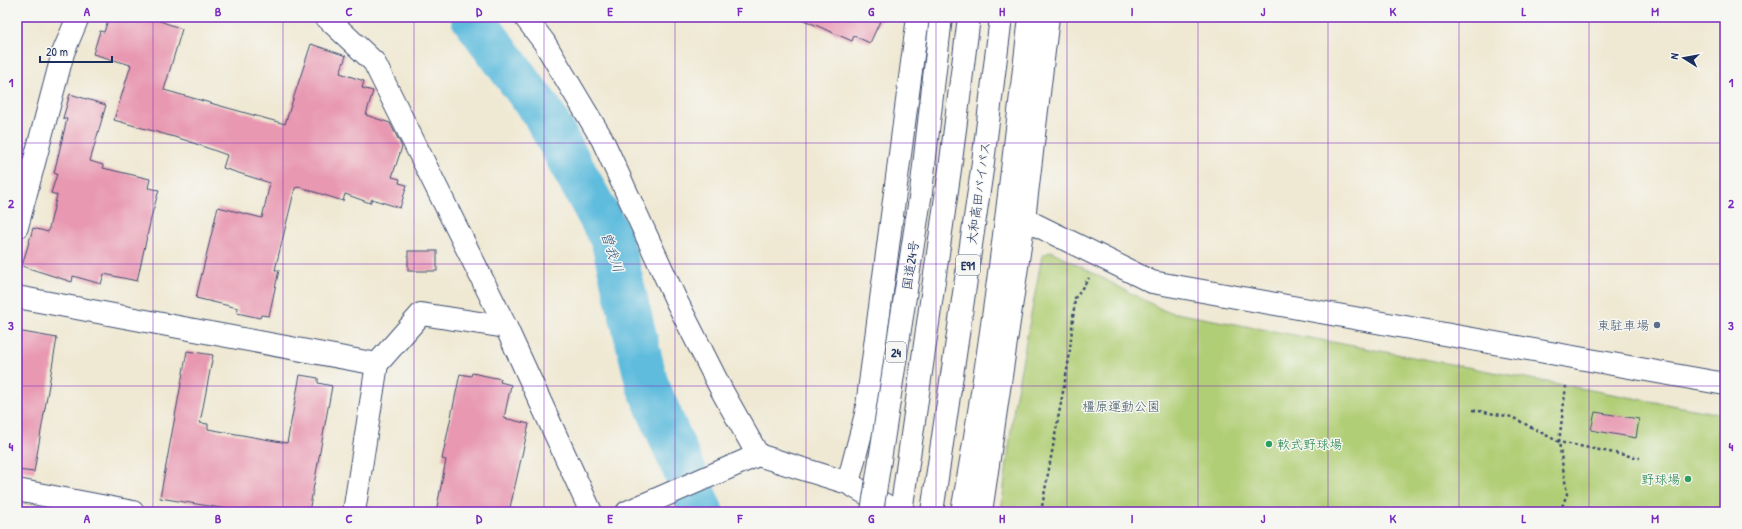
<svg xmlns="http://www.w3.org/2000/svg" width="1742" height="529" viewBox="0 0 1742 529" font-family="'Patrick Hand','Klee One',sans-serif">
  <style>
    .green { fill: #b0ce75; stroke: #667e6a }
    .lines { fill: none; stroke-linecap: round; stroke-linejoin: round }
    .river { stroke: #5fbcdd; stroke-width: 43 }
    .building { fill: #e898b1 }
    .street-casing { stroke: #3b4b6f; stroke-width: 24 }
    .highway-casing { stroke: #3b4b6f; stroke-width: 24 }
    .path { stroke: #3b4b6f; stroke-width: 2.5; stroke-dasharray: 3 3; stroke-linecap: butt }
    .street { stroke: #fff; stroke-width: 22 }
    .highway { stroke: #fff; stroke-width: 22 }
    .highway-bridge-casing { stroke: #3b4b6f; stroke-width: 24; stroke-linecap: butt }
    .highway-bridge { stroke: #fff; stroke-width: 22 }
    .grid { fill: none; stroke: #7b2cbf; stroke-width: 1; stroke-opacity: 0.55 }
    .service-dot { fill: #5c6f8a; stroke: #f6f6f2; stroke-width: 1.5 }
    .leisure-dot { fill: #2e9e5b; stroke: #f6f6f2; stroke-width: 1.5 }
    .labels { text-anchor: middle; dominant-baseline: central; stroke-width: 3; stroke-linejoin: round; paint-order: stroke }
    .shield { fill: #f6f6f2; stroke: #5d6b8a; stroke-width: 1 }
    .shield-label { font-size: 12px; font-weight: bold; fill: #1b2f5e }
    .street-label { font-size: 13px; fill: #1b2f5e; stroke: #f6f6f2 }
    .service-label { font-size: 13px; fill: #4e5e75; stroke: #f6f6f2; text-anchor: end }
    .park-label { font-size: 13px; fill: #405764; stroke: #f6f6f2 }
    .leisure-label { font-size: 13px; fill: #27864d; stroke: #f6f6f2; text-anchor: start }
    .water-label { font-size: 14px; font-style: italic; fill: #2f5984; stroke: #f6f6f2 }
    .neatline { fill: none; stroke: #7b2cbf; stroke-width: 1.5 }
    .grid-label { font-size: 13px; text-anchor: middle; font-weight: bold; fill: #7b2cbf }
  </style>
  <rect width="100%" height="100%" fill="#f6f6f2"/>
  <filter id="ink" filterUnits="userSpaceOnUse"><feTurbulence type="fractalNoise" baseFrequency=".025" numOctaves="2"/><feDisplacementMap in="SourceGraphic" scale="8" xChannelSelector="R" yChannelSelector="G"/><feConvolveMatrix kernelMatrix="1 2 1 2 8 2 1 2 1" color-interpolation-filters="sRGB"/></filter>
  <filter id="wash" filterUnits="userSpaceOnUse"><feTurbulence type="fractalNoise" baseFrequency=".012" numOctaves="4" result="noise"/><feDisplacementMap in="SourceGraphic" scale="16" xChannelSelector="R" yChannelSelector="G"/><feGaussianBlur stdDeviation="0.9" result="paint"/><feColorMatrix in="noise" values="0 0 0 0 0 0 0 0 0 0 0 0 0 0 0 0 0 1.4 0 .05"/><feComposite in="paint" operator="in"/></filter>
  <g filter="url(#wash)">
    <rect width="100%" height="100%" fill="#efe8d2"/>
    <path class="green" d="M1051,251L1165,311L1725,415V512H1001L1014,406L1042,256Z"/>
    <g class="lines">
      <path class="river" d="M472,17L543,113L612,240L647,384L702,512"/>
    </g>
    <g id="blocks">
      <g class="building">
        <path d="M109,17H149L182,29L164,90L285,124L311,44L346,56L340,73L364,81L362,88L373,91L366,115L390,123L402,147L392,177L400,179L399,183L407,185L400,208L372,199L370,203L345,194L343,201L299,187L295,188L275,270H279L269,316L261,315L260,318L237,313L238,308L196,298L218,207L262,218L270,183L223,168L227,155L185,140L114,120L131,65L93,54L100,31L104,32Z"/>
        <path d="M797,17H882L870,43L854,36L852,41Z"/>
        <path d="M70,94L106,105L90,161L103,165V168L150,179L148,188L159,190L152,214L137,281L104,274L101,284L73,276L72,282L22,266L33,228L48,232L57,195L51,193L57,174L54,173L67,119L63,118Z"/>
        <rect x="408" y="251" width="29" height="20"/>
        <path d="M17,331L57,338L34,472L17,470Z"/>
        <path d="M187,351L213,355L200,423L208,424V429L287,443L300,375L318,378V383L332,386L309,512H245L160,498Z"/>
        <path d="M472,373L501,379L500,382L511,385L504,418L529,424L509,512H436L446,460L442,459L460,374L471,376Z"/>
        <path d="M1595,412L1639,419L1636,438L1591,430Z"/>
      </g>
    </g>
  </g>
  <g filter="url(#ink)">
    <use href="#blocks" fill-opacity="0" stroke="#3b4b6f" stroke-width="1"/>
    <g class="lines">
      <g class="street-casing">
        <g id="street">
          <path d="M326,17L374,62L506,327L591,512"/>
          <path d="M525,17L544,42L602,139L676,300L722,391L758,455"/>
          <path d="M1024,219L1152,282L1725,384"/>
          <path d="M17,227L63,53L78,17"/>
          <path d="M17,297L377,364"/>
          <path d="M848,483L866,414L918,17"/>
          <path d="M17,490L133,512"/>
          <path d="M354,512L377,364L421,314L506,327"/>
          <path d="M627,512L758,455L848,483L897,512"/>
          <path d="M981,512L1024,219L1048,17"/>
        </g>
      </g>
      <g class="highway-casing">
        <g id="highway">
          <path d="M921,192L941,17"/>
          <path d="M901,512L950,169L969,17"/>
          <path d="M932,512L982,170L1001,17"/>
          <path d="M962,512C992,348 1011,183 1030,17"/>
        </g>
      </g>
      <g class="path">
        <path d="M1473,410L1512,417L1559,442L1640,458"/>
        <path d="M1041,512L1069,359L1075,298L1089,278"/>
        <path d="M1560,512L1567,494L1559,442L1566,386"/>
      </g>
      <use href="#street" class="street"/>
      <use href="#highway" class="highway"/>
      <g class="highway-bridge-casing">
        <path id="highway-bridge" d="M872,512L921,192"/>
      </g>
      <use href="#highway-bridge" class="highway-bridge"/>
    </g>
  </g>
  <path class="grid" d="M153,17V512M283,17V512M414,17V512M544,17V512M675,17V512M806,17V512M936,17V512M1067,17V512M1198,17V512M1328,17V512M1459,17V512M1589,17V512M17,143H1725M17,264H1725M17,386H1725"/>
  <circle class="service-dot" cx="1657" cy="325" r="4"/>
  <g class="leisure-dot">
    <circle cx="1269" cy="444" r="4"/>
    <circle cx="1688" cy="479" r="4"/>
  </g>
  <g class="labels">
    <g class="shield">
      <rect x="956" y="255" width="24" height="20" rx="3"/>
      <rect x="886" y="342" width="20" height="20" rx="3"/>
    </g>
    <g class="shield-label">
      <text x="968" y="265">E91</text>
      <text x="896" y="352">24</text>
    </g>
    <g class="street-label">
      <text transform="translate(978 193) rotate(-82)">大和高田バイパス</text>
      <text transform="translate(910 265) rotate(-81)">国道24号</text>
    </g>
    <g class="service-label">
      <text x="1649" y="325">東駐車場</text>
    </g>
    <g class="park-label">
      <text x="1121" y="406">橿原運動公園</text>
    </g>
    <g class="leisure-label">
      <text x="1277" y="444">軟式野球場</text>
      <text x="1680" y="479" text-anchor="end">野球場</text>
    </g>
    <g class="water-label">
      <text transform="translate(613 252) rotate(72)">曽我川</text>
    </g>
  </g>
  <rect width="1742" height="529" fill="none" stroke="#f6f6f2" stroke-width="44"/>
  <g transform="translate(1684 58) rotate(281)" stroke="#f6f6f2" stroke-width="3" paint-order="stroke">
  <path d="M0-3L7 15L0 10L-7 15Z" fill="#1b2f5e"/>
  <text y="-6" font-size="11" font-weight="bold" text-anchor="middle" fill="#1b2f5e">N</text>
  </g>
  <path d="M40 56v6h72v-6" fill="none" stroke="#1b2f5e" stroke-width="2"/>
  <text x="46" y="56" font-size="12" fill="#1b2f5e" stroke="#f6f6f2" stroke-width="3" paint-order="stroke">20 m</text>
  <rect x="22" y="22" width="1698" height="485" class="neatline"/>
  <g class="grid-label">
    <text x="87" y="16">A</text>
    <text x="218" y="16">B</text>
    <text x="349" y="16">C</text>
    <text x="479" y="16">D</text>
    <text x="610" y="16">E</text>
    <text x="740" y="16">F</text>
    <text x="871" y="16">G</text>
    <text x="1002" y="16">H</text>
    <text x="1132" y="16">I</text>
    <text x="1263" y="16">J</text>
    <text x="1393" y="16">K</text>
    <text x="1524" y="16">L</text>
    <text x="1655" y="16">M</text>
    <text x="11" y="87">1</text>
    <text x="1731" y="87">1</text>
    <text x="11" y="208">2</text>
    <text x="1731" y="208">2</text>
    <text x="11" y="330">3</text>
    <text x="1731" y="330">3</text>
    <text x="11" y="451">4</text>
    <text x="1731" y="451">4</text>
    <text x="87" y="523">A</text>
    <text x="218" y="523">B</text>
    <text x="349" y="523">C</text>
    <text x="479" y="523">D</text>
    <text x="610" y="523">E</text>
    <text x="740" y="523">F</text>
    <text x="871" y="523">G</text>
    <text x="1002" y="523">H</text>
    <text x="1132" y="523">I</text>
    <text x="1263" y="523">J</text>
    <text x="1393" y="523">K</text>
    <text x="1524" y="523">L</text>
    <text x="1655" y="523">M</text>
  </g>
</svg>
